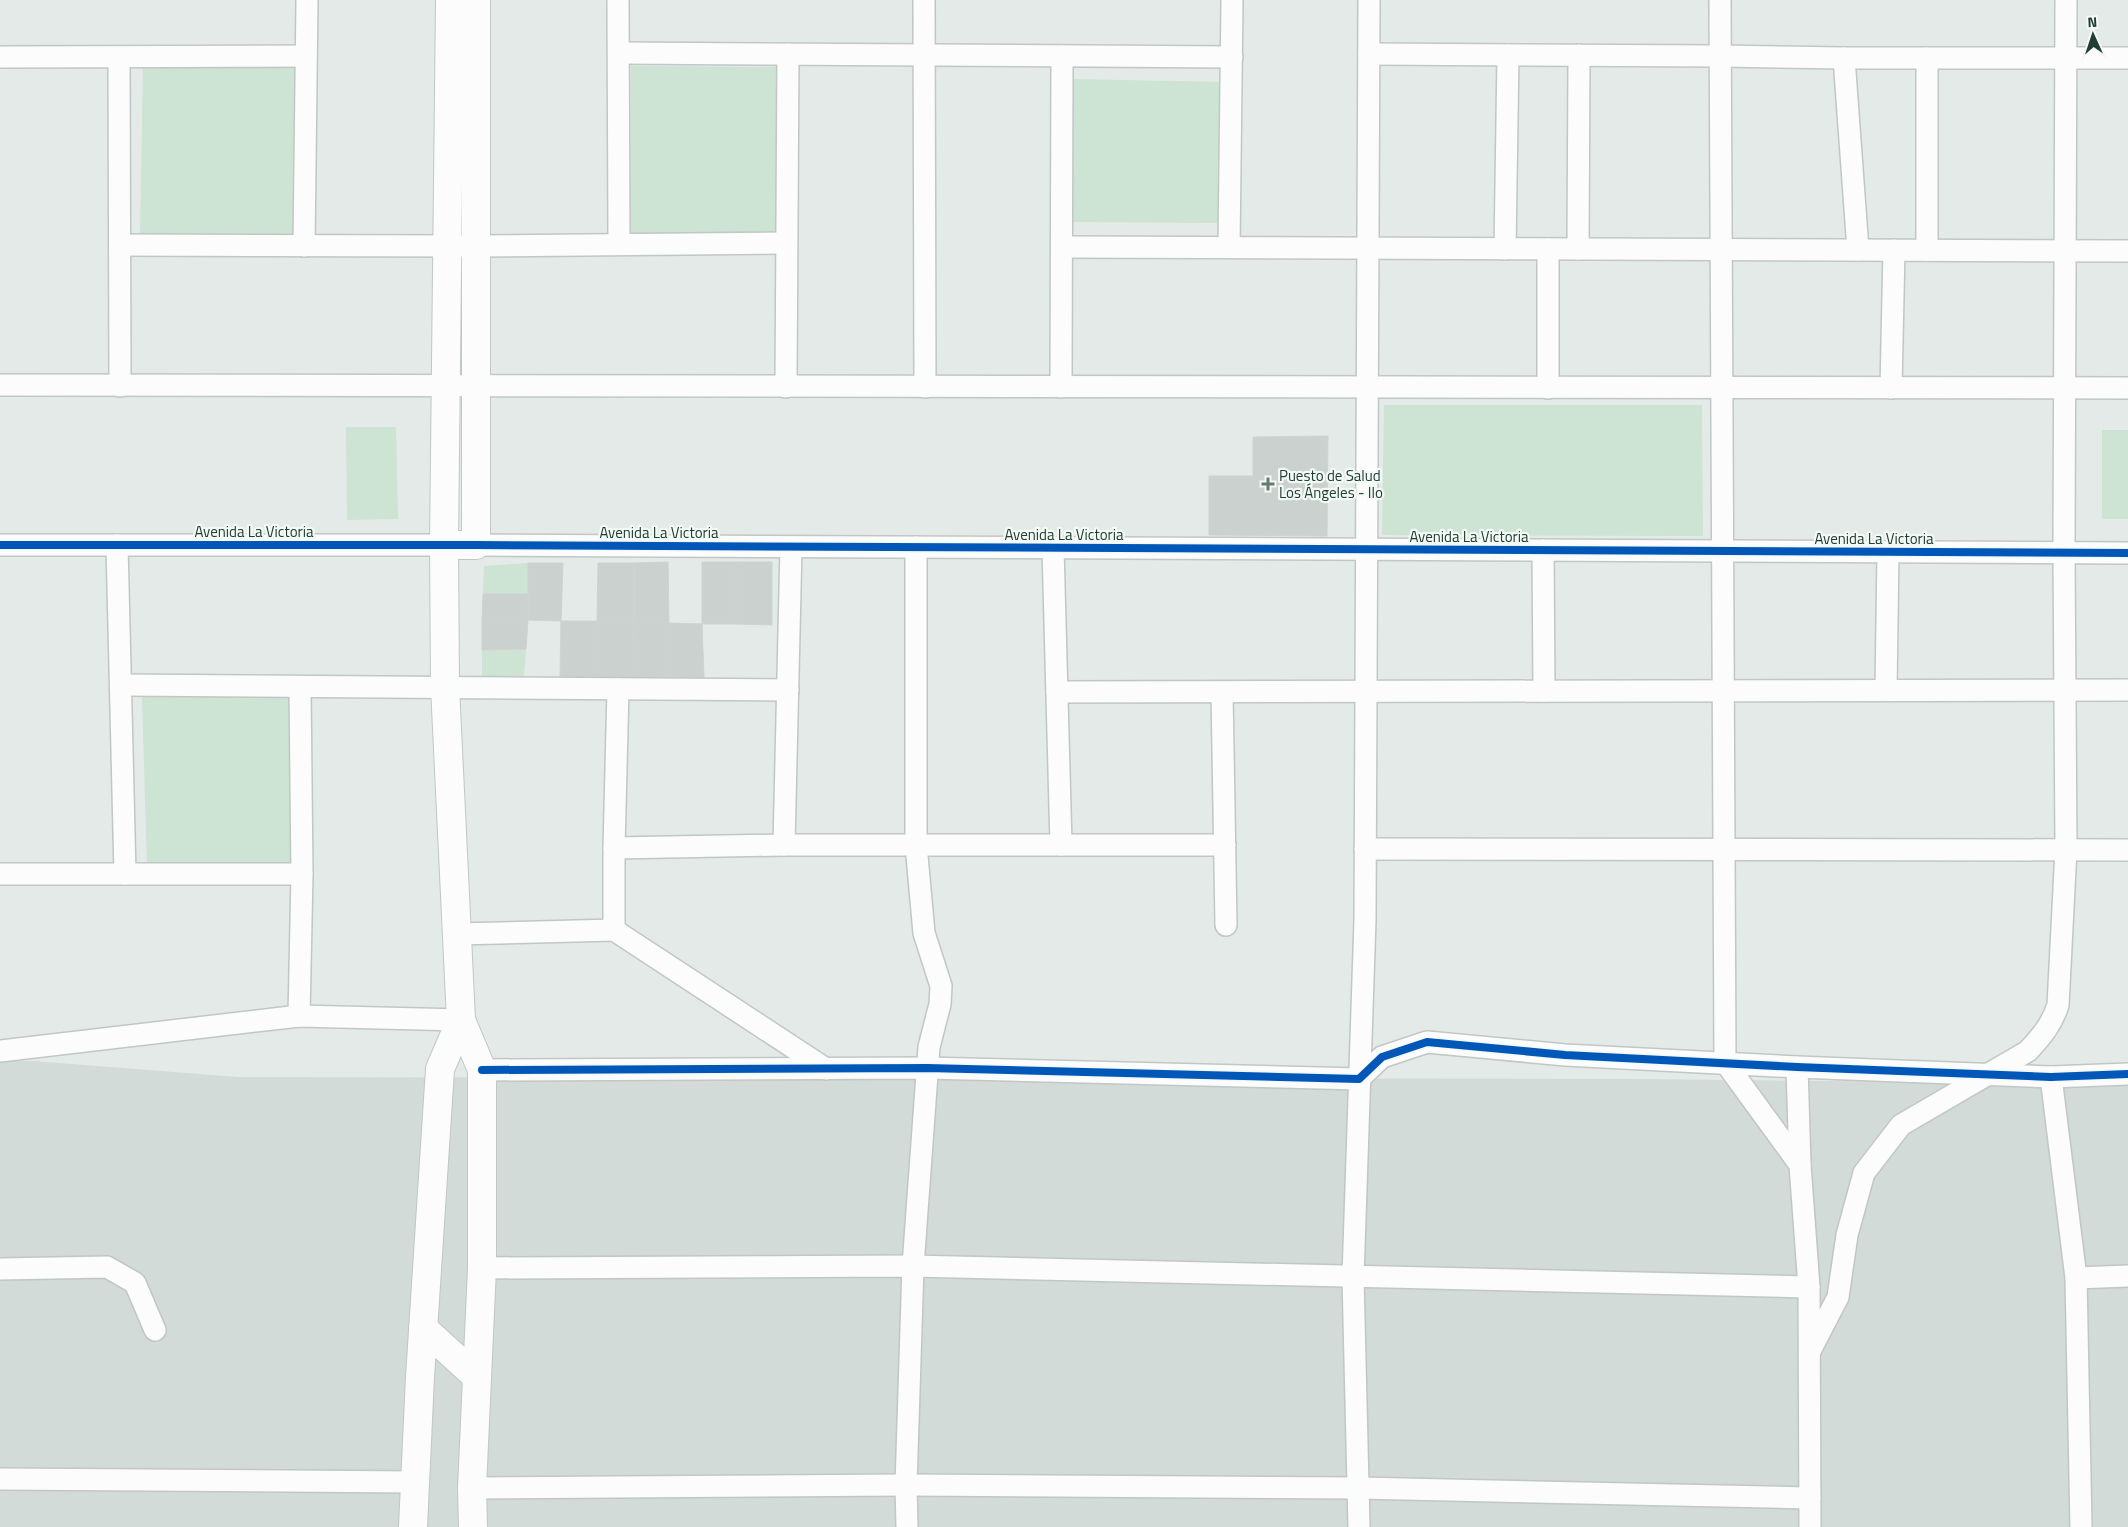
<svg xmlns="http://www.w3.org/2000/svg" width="2128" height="1527" viewBox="0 0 2128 1527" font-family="'Titillium Web',sans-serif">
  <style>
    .built { fill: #d2dbd7 }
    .green { fill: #cde3d3 }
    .building { fill: #cbd1ce; stroke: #cdd3d0 }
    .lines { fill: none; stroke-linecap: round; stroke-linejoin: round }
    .street-casing { stroke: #c1c7c4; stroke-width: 24 }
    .secondary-casing { stroke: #c0c7c4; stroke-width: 30 }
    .street { stroke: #fbfcfb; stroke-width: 21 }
    .secondary { stroke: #fbfcfb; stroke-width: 28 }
    .cycleway-casing { stroke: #f3f9f5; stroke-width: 11 }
    .cycleway { stroke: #0057b8; stroke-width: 8 }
    .poi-dot { fill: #667a73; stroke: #f3f9f5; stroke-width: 2 }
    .labels { text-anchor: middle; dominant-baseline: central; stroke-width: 4.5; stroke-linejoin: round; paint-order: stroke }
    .poi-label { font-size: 15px; fill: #223e34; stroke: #f3f9f5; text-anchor: start }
    .street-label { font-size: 15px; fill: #223e34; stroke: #f3f9f5 }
  </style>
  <rect width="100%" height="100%" fill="#e4eae7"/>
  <path class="built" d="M0,1061H33L238,1077L1638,1079L2128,1084V1527H0Z"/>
  <g class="green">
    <path d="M143,65H295L294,234L140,235Z"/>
    <path d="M631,66L781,67L780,234L630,235Z"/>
    <path d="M1071,79L1224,82L1222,223L1070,222Z"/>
    <path d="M1384,405H1702L1703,536L1382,535Z"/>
    <path d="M346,427H396L398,519L347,520Z"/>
    <rect x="2102" y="430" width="26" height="89"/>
    <path d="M528,563V594H483L484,566Z"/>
    <path d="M526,649L524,676L482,677V650Z"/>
    <path d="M142,697H291L294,867L147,866Z"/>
  </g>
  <g class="building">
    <path d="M1328,436L1327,536L1209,535V476H1253V437Z"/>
    <path d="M668,562L669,623L634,622V563Z"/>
    <rect x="702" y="562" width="34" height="62"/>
    <path d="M736,562H772V625L736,624Z"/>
    <path d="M528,563H563L561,621L528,620Z"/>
    <path d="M598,563H634V622L597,621Z"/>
    <path d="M483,594H528V620L482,621Z"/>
    <path d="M528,620L526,649L482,650V621Z"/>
    <path d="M561,621H597V677L560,676Z"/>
    <path d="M597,621L634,622L633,677H597Z"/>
    <path d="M634,622L669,623L670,677H633Z"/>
    <path d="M669,623L702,624L704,678L670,677Z"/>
  </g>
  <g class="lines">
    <g class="street-casing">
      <g id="street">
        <path d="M618,0L619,244"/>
        <path d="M924,0L925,387"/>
        <path d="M1720,0L1725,1062L1800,1165"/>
        <path d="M619,53L1232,57"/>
        <path d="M1369,54L1720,56L1844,58H2128"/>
        <path d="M0,57L306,56"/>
        <path d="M119,57L120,386"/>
        <path d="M1844,58L1858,250"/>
        <path d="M1927,58V250"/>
        <path d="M120,245L475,246L786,243"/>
        <path d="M304,246L307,0"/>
        <path d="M1062,247L2128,251"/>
        <path d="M1229,247L1232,0"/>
        <path d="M1505,249L1508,55"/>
        <path d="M1548,249V388"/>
        <path d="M1578,249L1579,55"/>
        <path d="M0,385L2128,388"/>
        <path d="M786,387L788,54"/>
        <path d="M1061,387L1062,56"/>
        <path d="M1891,388L1894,250"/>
        <path d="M0,545H444"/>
        <path d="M117,545L125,874"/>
        <path d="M476,545L2128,553"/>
        <path d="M1053,548L1061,845"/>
        <path d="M1543,550L1544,691"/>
        <path d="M121,685L788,690"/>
        <path d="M1886,690L1888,552"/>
        <path d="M1057,692L2128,690"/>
        <path d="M1222,692L1226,925"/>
        <path d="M784,845L791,547"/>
        <path d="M614,848L784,845H1225"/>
        <path d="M1365,849L2128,850"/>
        <path d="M0,874H302"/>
        <path d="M614,930V848L618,689"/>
        <path d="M457,934L614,930L826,1069"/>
        <path d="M299,1016L302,874L300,687"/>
        <path d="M0,1051L299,1016L461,1020"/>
        <path d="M1797,1067L1800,1165L1809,1287L1810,1527"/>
        <path d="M482,1070L927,1068L1359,1079L1382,1057L1427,1042L1565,1055L1797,1067L2051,1077L2128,1074"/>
        <path d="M2051,1077L2076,1278L2081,1527"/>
        <path d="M482,1268L913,1266L1809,1287"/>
        <path d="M0,1269L107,1267L135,1283L155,1330"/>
        <path d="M2076,1278L2128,1276"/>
        <path d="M1810,1351L1838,1297L1847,1235L1864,1173L1901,1125L2028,1051C2042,1036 2052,1024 2058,1005L2066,850L2064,553L2066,0"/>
        <path d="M0,1479L414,1482"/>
        <path d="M472,1488L906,1485L1359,1488L1810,1498"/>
        <path d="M907,1527L906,1485L913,1266L929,1047L940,1004L941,986L924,933L916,845V547"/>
        <path d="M1359,1527L1353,1277L1365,920L1369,0"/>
      </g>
    </g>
    <g class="secondary-casing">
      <g id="secondary">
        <path d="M450,0L444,545L445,687L461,1020L482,1070V1268L472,1488L473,1527"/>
        <path d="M444,545H476V0"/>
        <path d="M423,1328L477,1377"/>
        <path d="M413,1527L420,1377L440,1069L461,1020"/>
      </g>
    </g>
    <use href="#street" class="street"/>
    <use href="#secondary" class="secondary"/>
    <g class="cycleway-casing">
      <g id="cycleway">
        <path d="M0,545H476L2128,553"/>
        <path d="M482,1070L927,1068L1359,1079L1382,1057L1427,1042L1565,1055L1797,1067L2051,1077L2128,1074"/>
      </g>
    </g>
    <use href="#cycleway" class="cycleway"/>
  </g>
  <path class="poi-dot" d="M1265.5 476.5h5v5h5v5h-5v5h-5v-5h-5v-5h5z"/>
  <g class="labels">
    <g class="poi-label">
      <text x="1279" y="475">Puesto de Salud<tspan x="1279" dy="17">Los Ángeles - Ilo</tspan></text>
    </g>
    <g class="street-label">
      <text x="254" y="531">Avenida La Victoria</text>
      <text x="659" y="532">Avenida La Victoria</text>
      <text x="1064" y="534">Avenida La Victoria</text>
      <text x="1469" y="536">Avenida La Victoria</text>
      <text x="1874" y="538">Avenida La Victoria</text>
    </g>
  </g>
  <g transform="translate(2093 35) rotate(357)" stroke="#f3f9f5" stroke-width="4" paint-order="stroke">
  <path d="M0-4L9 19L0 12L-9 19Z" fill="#223e34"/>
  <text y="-8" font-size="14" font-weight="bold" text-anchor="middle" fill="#223e34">N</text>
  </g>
</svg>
